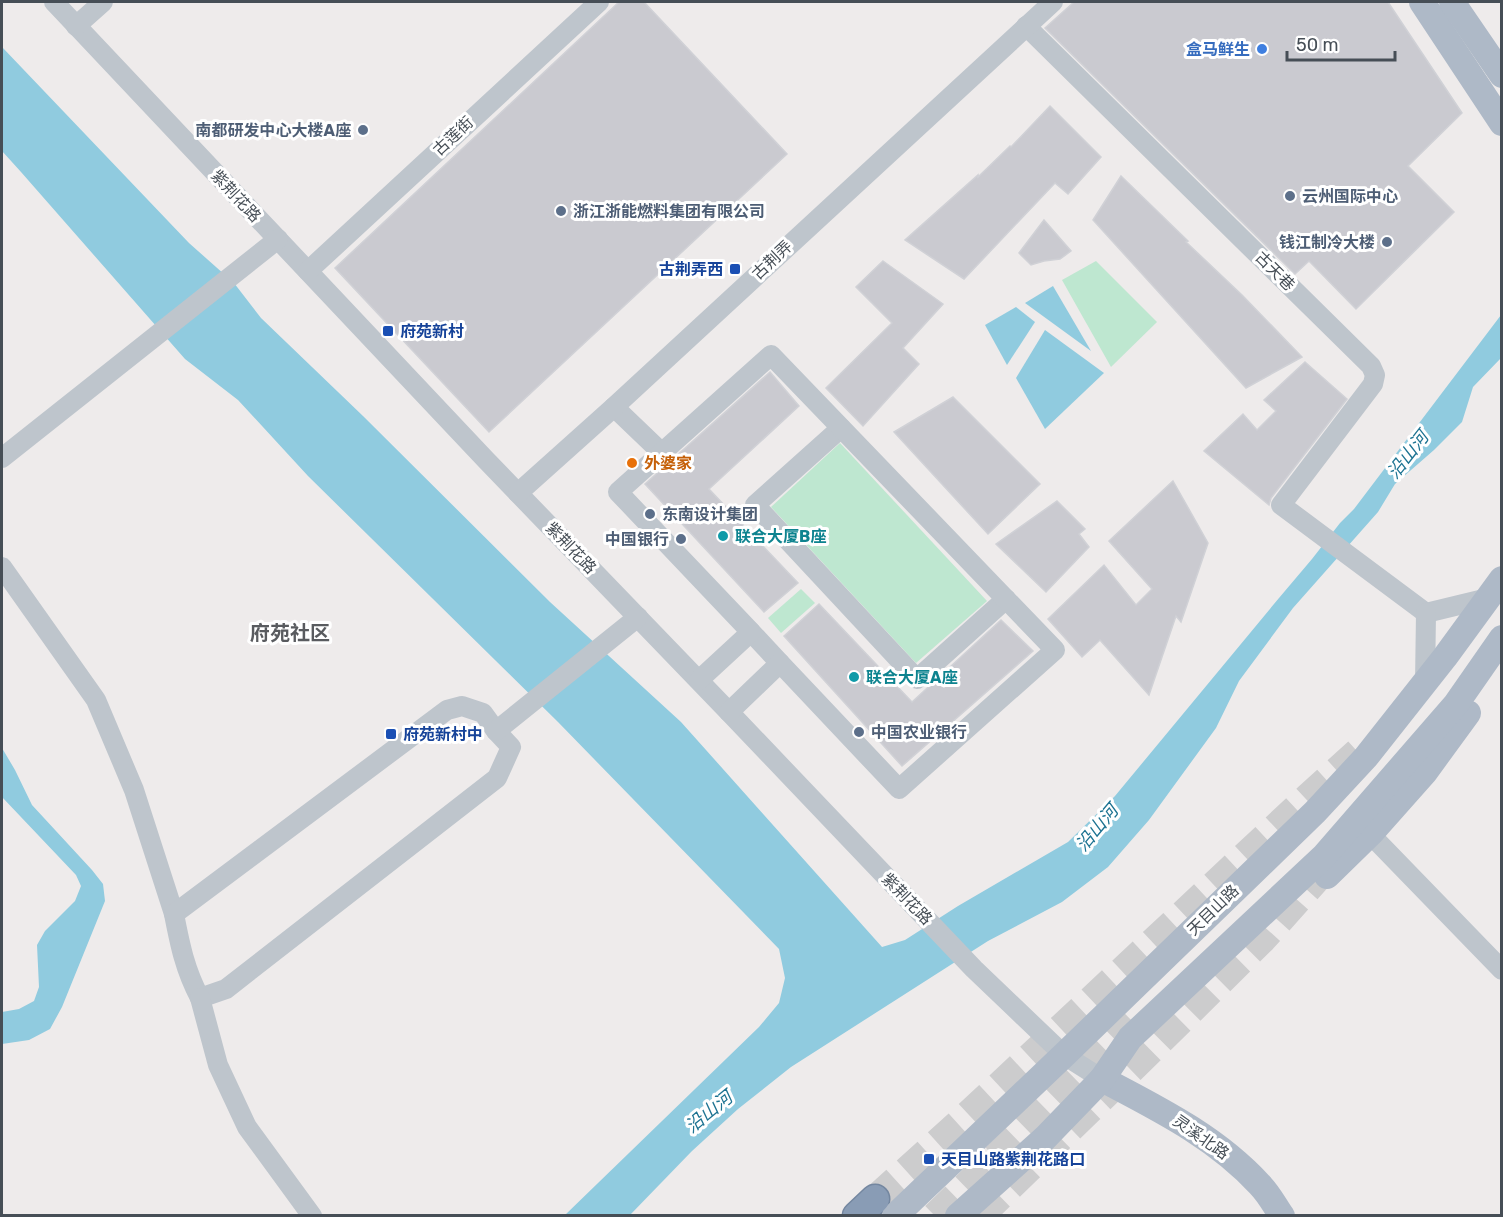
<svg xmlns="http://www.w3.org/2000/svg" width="1503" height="1217" viewBox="0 0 1503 1217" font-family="Rubik,'Noto Sans SC',sans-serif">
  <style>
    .green { fill: #bee7d0 }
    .water { fill: #90cbdf }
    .building { fill: #cacad0; stroke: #d0d1d6; stroke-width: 1.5 }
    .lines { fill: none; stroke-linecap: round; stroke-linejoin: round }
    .highway-tunnel { stroke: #cccccd; stroke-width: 28; stroke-dasharray: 28 14; stroke-linecap: butt }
    .highway-casing { stroke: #7487a0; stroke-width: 31 }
    .minor { stroke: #bec5cc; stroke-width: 20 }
    .major { stroke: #aeb9c7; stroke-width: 26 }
    .highway { stroke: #899cb5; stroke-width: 28 }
    .shop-dot { fill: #3f7fe0; stroke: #fff; stroke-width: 2 }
    .service-dot { fill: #5c6f8a; stroke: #fff; stroke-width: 2 }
    .transit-dot { fill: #1a4fb4; stroke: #fff; stroke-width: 2 }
    .food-dot { fill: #e8710a; stroke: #fff; stroke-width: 2 }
    .culture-dot { fill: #0f9aa8; stroke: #fff; stroke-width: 2 }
    .labels { text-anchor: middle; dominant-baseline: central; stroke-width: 6; stroke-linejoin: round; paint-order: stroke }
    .shop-label { font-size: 16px; font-weight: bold; fill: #366cbe; stroke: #fff; text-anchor: end }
    .service-label { font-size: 16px; font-weight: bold; fill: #4e5e75; stroke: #fff; text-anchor: start }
    .street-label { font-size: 16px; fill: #464e56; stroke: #fff }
    .transit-label { font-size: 16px; font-weight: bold; fill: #164399; stroke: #fff; text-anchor: start }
    .food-label { font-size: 16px; font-weight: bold; fill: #c56008; stroke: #fff; text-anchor: start }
    .culture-label { font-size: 16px; font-weight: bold; fill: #0d838f; stroke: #fff; text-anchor: start }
    .water-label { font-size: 18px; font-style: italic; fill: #1d7392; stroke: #fff }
    .quarter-label { font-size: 20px; font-weight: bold; fill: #595b5f; stroke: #fff }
  </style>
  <rect width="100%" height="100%" fill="#eeebeb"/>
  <g class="green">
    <path d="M1096,261L1157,322L1111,367L1062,280Z"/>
    <path d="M840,443L987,601L916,663L771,507Z"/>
    <path d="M801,589L815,603L781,633L768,618Z"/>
  </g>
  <g class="water">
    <path d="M2,47L189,243L234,283L261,318L363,416L550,602L681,722L882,947L905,940L958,906L1068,842L1115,796L1279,598L1312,559L1340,523L1354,509L1501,315V358L1473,387L1462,422L1434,450L1395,484L1378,512L1293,608L1239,681L1216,728L1149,820L1108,867L1062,902L988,941L791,1067L738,1109L692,1151L630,1215H565L759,1027L779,1003L785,978L779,949L558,722L308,476L238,400L185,359L21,172L2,151Z"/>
    <path d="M1053,286L1091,351L1025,303Z"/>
    <path d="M1016,307L1035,322L1007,365L985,325Z"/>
    <path d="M1045,330L1104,373L1045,429L1016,378Z"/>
    <path d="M2,748L15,770L32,805L92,870L103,884L105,901L62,1007L50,1029L29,1040L2,1044V1012L19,1009L34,1001L39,987L37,945L45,931L75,901L81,886L76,875L2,797Z"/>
  </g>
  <g class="building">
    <path d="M619,2H644L787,154L489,432L335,268Z"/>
    <path d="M1074,2H1388L1462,113L1408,166L1454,212L1356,309L1309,261L1295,274L1045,28Z"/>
    <path d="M1050,106L1101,157L1068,194L1055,183L964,279L905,240L978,175V177L1010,146L1011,147Z"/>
    <path d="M1121,176L1188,241L1186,242L1242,295L1302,357L1246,388L1093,220Z"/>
    <path d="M1044,220L1071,251L1060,259L1044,261L1031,265L1019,253Z"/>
    <path d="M883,261L943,304L903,348L919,364L863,426L826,388L892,323L856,287Z"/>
    <path d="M1305,362L1347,399L1271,498L1269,505L1204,451L1243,414L1257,430L1276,411L1264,400Z"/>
    <path d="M770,372L799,406L709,489L798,583L764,612L645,484Z"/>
    <path d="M953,397L1040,484L988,534L894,432Z"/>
    <path d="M1173,481L1208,543L1181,622L1176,616L1149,695L1100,640L1082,657L1048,619L1104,565L1136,605L1152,589L1109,541Z"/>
    <path d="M1057,501L1085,529L1079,534L1089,547L1046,592L996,544Z"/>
    <path d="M819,604L912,702L1001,620L1033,651L902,766L784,636Z"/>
  </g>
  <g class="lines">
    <g class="highway-tunnel">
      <path d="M875,1199L959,1123L1308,797L1363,747"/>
      <path d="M935,1216L1134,1023"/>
      <path d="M980,1216L1141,1060L1263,939L1332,862"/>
    </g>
    <g class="highway-casing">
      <path id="highway" d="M857,1216L875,1199"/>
    </g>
    <g class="minor">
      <path d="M54,2L486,460L729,712L974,969L1064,1055L1102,1079"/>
      <path d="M76,26L103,2"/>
      <path d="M1026,26L1371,366L1375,375L1373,384L1281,505L1426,613"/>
      <path d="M308,271L599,2"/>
      <path d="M614,407L662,453"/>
      <path d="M841,428L755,505L917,679L1006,599"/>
      <path d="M2,458L278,239"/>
      <path d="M518,493L614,407L1053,2"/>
      <path d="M2,567L96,700L134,790L174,914"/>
      <path d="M1426,613L1488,598"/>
      <path d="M751,632L780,663"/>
      <path d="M699,680L751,632L618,492L771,355L1055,650L899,789L780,663L729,712"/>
      <path d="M1425,683L1426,613"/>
      <path d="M462,706L483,713L496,731L511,747L497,778L226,989L200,998C185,970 180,945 174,914L447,710Z"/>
      <path d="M496,731L638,617"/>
      <path d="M1370,834L1502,970"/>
      <path d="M200,998L218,1065L247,1127L312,1216"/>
    </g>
    <g class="major">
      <path d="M1422,2L1502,123"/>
      <path d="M1452,2L1502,75"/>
      <path d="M1327,876L1370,834L1425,772L1468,713"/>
      <path d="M1102,1079C1159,1109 1216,1137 1260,1185C1269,1194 1275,1206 1282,1216"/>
      <path d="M895,1216L1064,1055L1315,812L1366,757L1445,657L1502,579"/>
      <path d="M958,1216L1045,1138L1102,1079L1130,1038L1324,856L1456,704L1502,638"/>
    </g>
    <use href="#highway" class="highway"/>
  </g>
  <circle class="shop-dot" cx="1262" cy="49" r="6"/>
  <g class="service-dot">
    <circle cx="363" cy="130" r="6"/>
    <circle cx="1290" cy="196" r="6"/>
    <circle cx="561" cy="211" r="6"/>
    <circle cx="1387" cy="242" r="6"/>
    <circle cx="650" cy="514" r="6"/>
    <circle cx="681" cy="539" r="6"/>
    <circle cx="859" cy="732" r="6"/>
  </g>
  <g class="transit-dot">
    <rect x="729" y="263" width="12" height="12" rx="3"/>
    <rect x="382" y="325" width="12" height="12" rx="3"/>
    <rect x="385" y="728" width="12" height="12" rx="3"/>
    <rect x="923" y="1153" width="12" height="12" rx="3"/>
  </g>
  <circle class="food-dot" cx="632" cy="463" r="6"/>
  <g class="culture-dot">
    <circle cx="723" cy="536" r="6"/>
    <circle cx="854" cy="677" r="6"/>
  </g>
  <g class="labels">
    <g class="shop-label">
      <text x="1250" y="49">盒马鲜生</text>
    </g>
    <g class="service-label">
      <text x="351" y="130" text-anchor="end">南都研发中心大楼A座</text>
      <text x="1302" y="196">云州国际中心</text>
      <text x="573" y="211">浙江浙能燃料集团有限公司</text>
      <text x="1375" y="242" text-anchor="end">钱江制冷大楼</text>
      <text x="662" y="514">东南设计集团</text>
      <text x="669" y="539" text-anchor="end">中国银行</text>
      <text x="871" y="732">中国农业银行</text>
    </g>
    <g class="street-label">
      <text transform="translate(453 136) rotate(-43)">古莲街</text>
      <text transform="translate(236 196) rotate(47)">紫荆花路</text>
      <text transform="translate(772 260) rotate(-43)">古荆弄</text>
      <text transform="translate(1275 271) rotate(45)">古天巷</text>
      <text transform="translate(571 548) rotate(46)">紫荆花路</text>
      <text transform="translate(907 899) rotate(46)">紫荆花路</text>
      <text transform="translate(1213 910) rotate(-44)">天目山路</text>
      <text transform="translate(1201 1137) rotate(35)">灵溪北路</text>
    </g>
    <g class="transit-label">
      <text x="723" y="269" text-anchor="end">古荆弄西</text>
      <text x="400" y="331">府苑新村</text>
      <text x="403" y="734">府苑新村中</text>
      <text x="941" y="1159">天目山路紫荆花路口</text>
    </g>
    <g class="food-label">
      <text x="644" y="463">外婆家</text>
    </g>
    <g class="culture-label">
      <text x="735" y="536">联合大厦B座</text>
      <text x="866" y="677">联合大厦A座</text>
    </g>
    <g class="water-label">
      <text transform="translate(1408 455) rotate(-52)">沿山河</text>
      <text transform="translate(1097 828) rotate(-50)">沿山河</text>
      <text transform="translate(709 1112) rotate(-39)">沿山河</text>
    </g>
    <g class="quarter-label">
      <text x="290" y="633">府苑社区</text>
    </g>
  </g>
  <rect width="1503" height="1217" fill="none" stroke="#464e56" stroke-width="6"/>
  <path d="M1287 51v9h108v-9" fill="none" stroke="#464e56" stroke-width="3"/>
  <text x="1296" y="51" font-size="18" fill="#464e56" stroke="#ffffff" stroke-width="4.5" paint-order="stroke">50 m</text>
</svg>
